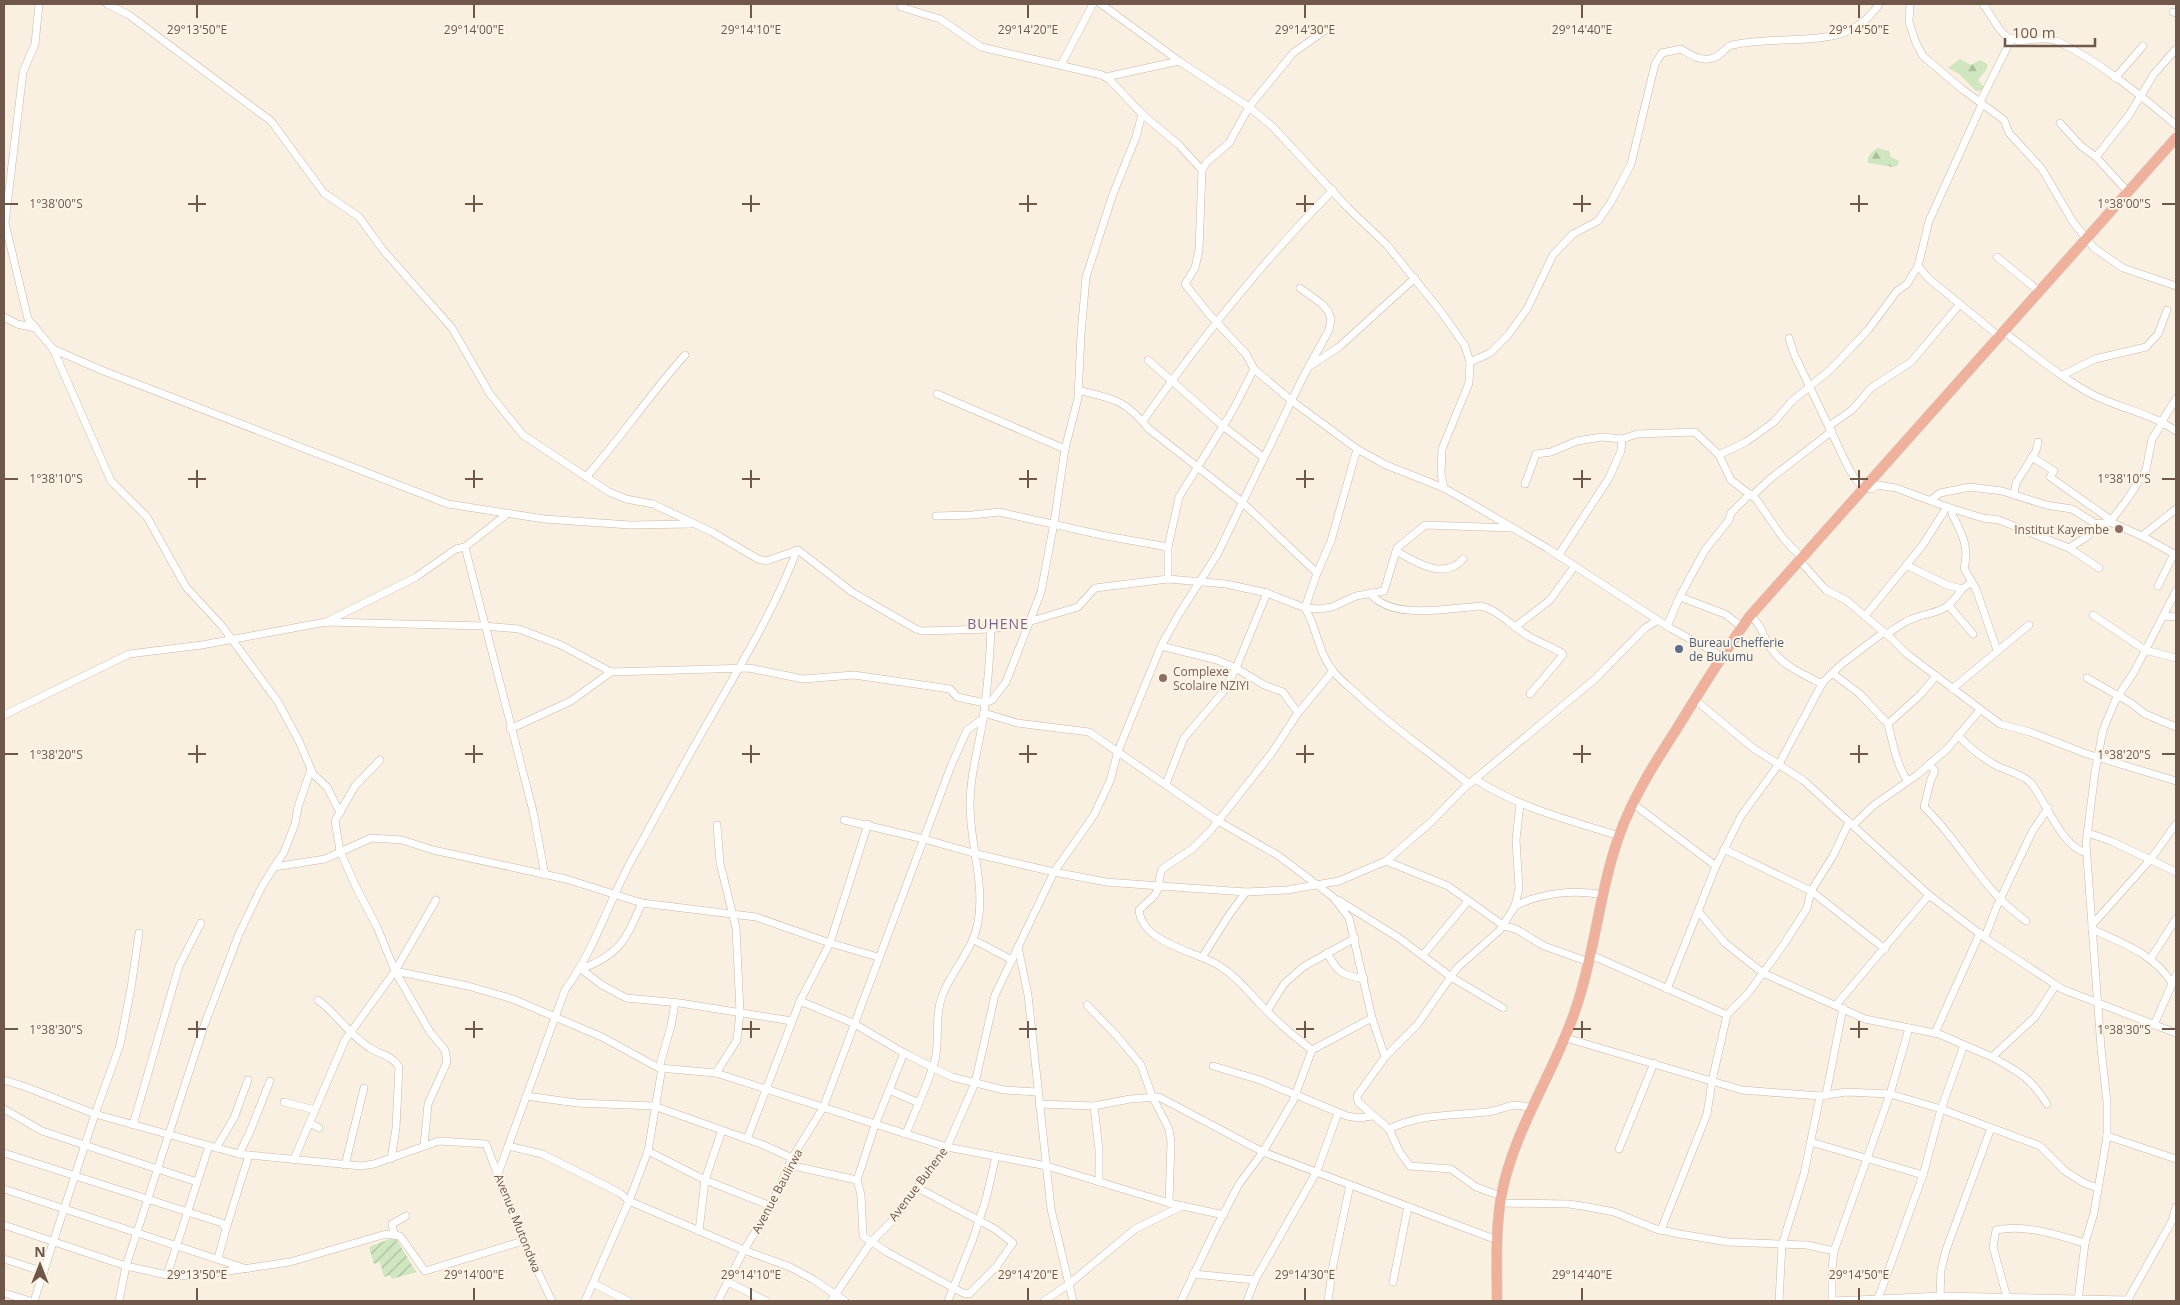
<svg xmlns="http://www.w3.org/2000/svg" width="2180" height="1305" viewBox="0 0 2180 1305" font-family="'Open Sans',sans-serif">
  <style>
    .forest { fill: url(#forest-firs) }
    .garden { fill: url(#garden-furrows) }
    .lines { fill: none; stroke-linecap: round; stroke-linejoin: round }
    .minor-casing { stroke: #c9b7a9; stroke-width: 8 }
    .highway-casing { stroke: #d7d0cc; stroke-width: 11 }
    .minor { stroke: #fff; stroke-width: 7 }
    .highway { stroke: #f0b19c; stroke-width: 10 }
    .ticks { fill: none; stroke: #6f574a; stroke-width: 2 }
    .education-dot { fill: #8d6e63; stroke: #fdf4e6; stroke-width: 2 }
    .service-dot { fill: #5c6f8a; stroke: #fdf4e6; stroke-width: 2 }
    .labels { text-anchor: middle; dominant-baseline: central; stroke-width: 4; stroke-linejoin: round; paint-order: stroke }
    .education-label { font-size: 12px; fill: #785e54; stroke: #fdf4e6; text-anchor: end }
    .service-label { font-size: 12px; fill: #4e5e75; stroke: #fdf4e6; text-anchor: start }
    .street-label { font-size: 12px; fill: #6f574a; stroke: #fdf4e6 }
    .neighbourhood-label { font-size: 14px; letter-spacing: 1px; fill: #7d628c; stroke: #fdf4e6 }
    .ticks-label { font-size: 12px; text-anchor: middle; fill: #6f574a; stroke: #fdf4e6; stroke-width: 4; stroke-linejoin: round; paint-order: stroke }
  </style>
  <defs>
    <pattern id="forest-firs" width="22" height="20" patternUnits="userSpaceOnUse" patternTransform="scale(1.25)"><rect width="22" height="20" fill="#d0e6c1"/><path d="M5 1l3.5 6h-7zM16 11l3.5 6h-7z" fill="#adbd9f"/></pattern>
    <pattern id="garden-furrows" width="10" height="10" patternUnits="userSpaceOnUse" patternTransform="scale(1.25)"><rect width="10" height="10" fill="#d0e6c1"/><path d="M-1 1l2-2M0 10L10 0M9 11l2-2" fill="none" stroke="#adbd9f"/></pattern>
  </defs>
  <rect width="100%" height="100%" fill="#faf0e1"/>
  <g class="forest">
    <path d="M1960,59L1971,65L1980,60L1987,64V69L1978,80L1984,87L1982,90L1976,91L1959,74L1948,68Z"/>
    <path d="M1878,148L1889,151L1891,157L1899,161L1897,166L1893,167L1868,163C1867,156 1872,151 1878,148Z"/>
  </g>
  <path class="garden" d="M395,1237L416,1272L392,1279L390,1275L384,1277L380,1262L374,1264L369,1247Z"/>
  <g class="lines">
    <g class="minor-casing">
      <g id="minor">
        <path d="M39,4L35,44L23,72L5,223L28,319L53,349L111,481L147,517L186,587L222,626L278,702L299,741L313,774L327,787L340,813"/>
        <path d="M107,4L129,15L271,121L324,193L359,217L383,250L452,328L490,394L523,435L609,492L626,499L653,504L712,532L758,559L766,561L798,550L852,592L916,629L922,631L991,629L1028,622L1078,607L1095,588L1168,579L1226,584L1267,593L1305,608L1320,609L1332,607L1356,596L1384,591L1397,548L1425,525L1512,528"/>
        <path d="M1101,4L1179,61L1249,107L1273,127L1348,208L1387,245L1442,313L1465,346L1470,362L1469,383L1442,449L1441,474L1444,488"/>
        <path d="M1910,4L1909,22L1916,43L1923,56L1962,89L2004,120L2009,133L2042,169L2073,222L2094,248L2123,268L2176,286"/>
        <path d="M1983,4C1990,13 1996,27 2005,35C2018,48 2042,33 2057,41C2100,62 2139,94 2176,125"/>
        <path d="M2173,12L2176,13"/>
        <path d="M1327,29L1293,53L1249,107L1229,143L1207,162L1202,170L1199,250L1195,268L1185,284L1209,314L1246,354L1254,369L1292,401L1357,449L1386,465L1444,488L1467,501L1547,548L1670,628L1721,656"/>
        <path d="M1061,65L1093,4"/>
        <path d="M1106,77L1179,61"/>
        <path d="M2115,78L2143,46"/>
        <path d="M1980,102L2012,38"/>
        <path d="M1142,114L1179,145L1202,170"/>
        <path d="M2060,123L2081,146L2096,157L2128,192"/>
        <path d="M2096,157L2129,115L2154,74L2176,49"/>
        <path d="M1997,257L2040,292"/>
        <path d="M1918,266L1928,278L2000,337"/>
        <path d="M4,317L17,324L36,328"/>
        <path d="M2004,332C2032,353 2071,386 2102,399C2128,410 2153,415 2176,431"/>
        <path d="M1789,338L1794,354L1849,469C1855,479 1859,486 1871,489L1877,485L1896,488L1953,509L1983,518L1999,520L2069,548L2099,568"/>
        <path d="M53,349L101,370L448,504L544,519L630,525L692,524"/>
        <path d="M1148,360L1223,426L1264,458"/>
        <path d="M1470,362L1490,353L1508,335L1527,309L1553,255L1573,234L1598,221L1611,202L1631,164L1655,64L1662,53L1681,49C1691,55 1702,62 1713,58C1721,56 1725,47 1732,45C1766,37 1803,43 1836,35C1854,31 1869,19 1879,4"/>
        <path d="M1310,366L1339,347L1415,278"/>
        <path d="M2063,375L2095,359L2146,347L2158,334L2167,310"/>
        <path d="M1078,390C1114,399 1124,399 1149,429L1242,502L1317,573"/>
        <path d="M937,394L1065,449"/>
        <path d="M1143,421C1200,340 1263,261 1333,190"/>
        <path d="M2162,421L2176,399"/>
        <path d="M1829,426L1852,410L1871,388L1911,362L1960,304"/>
        <path d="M1357,449L1331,541L1317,573L1305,608C1317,628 1318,652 1333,671C1339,679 1348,686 1355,692C1390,726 1431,753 1469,784"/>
        <path d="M1719,455L1746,442L1774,422L1792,401L1830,370L1868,330L1897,291L1907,284L1918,266L1929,221L1982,104"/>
        <path d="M2032,457L2054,471L2050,477L2111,520"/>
        <path d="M586,477C621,438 650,394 685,355"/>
        <path d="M1525,484L1536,454L1551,452L1577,441L1602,437L1622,439L1637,434L1695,432L1719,455L1731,480L1756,499L1783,538L1802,558"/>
        <path d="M2014,495L2016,483L2036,451L2038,442"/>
        <path d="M1752,496L1770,479L1832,431"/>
        <path d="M1931,500L1940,493L1970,487L2002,491L2046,505L2072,509L2096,524L2110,522L2126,501L2146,470L2152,439L2163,422"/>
        <path d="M1953,509L1952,514C1961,532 1970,547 1964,568L1976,589L1997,650"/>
        <path d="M508,513L465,547L533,811L545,875"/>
        <path d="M936,516L972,515L999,512L1106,536L1168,547V579"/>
        <path d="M2110,522L2142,536L2176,555"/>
        <path d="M2142,536L2176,509"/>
        <path d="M1168,547L1179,497L1233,410L1254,369"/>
        <path d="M2069,548L2088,536L2096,524"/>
        <path d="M1396,551C1415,562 1445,581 1463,559"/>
        <path d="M1558,556L1609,478L1621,451L1622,439"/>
        <path d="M1799,560L1826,590L1846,600L1892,639L1907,654L2000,724L2030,732L2087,754L2176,781"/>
        <path d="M1906,565L1947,585L1962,589L1972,582"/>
        <path d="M2158,586L2174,554"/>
        <path d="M1370,593C1391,621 1450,608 1481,606C1498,610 1514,628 1530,637C1541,643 1552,647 1562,653L1563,655L1530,694"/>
        <path d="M1680,597L1725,614L1742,627"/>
        <path d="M1949,606L1973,634"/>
        <path d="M2093,615L2145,650L2176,658"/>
        <path d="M1750,616C1764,626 1762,638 1773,651C1786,668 1804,674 1822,684"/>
        <path d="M1865,616L1922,546L1947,507"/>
        <path d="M2164,616L2176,617"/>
        <path d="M326,622L416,577L456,549L465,547"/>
        <path d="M1667,626L1680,596L1705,550L1729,520L1731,513L1750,494"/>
        <path d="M1515,627L1550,600L1574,567"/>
        <path d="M1887,634C1893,630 1900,625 1907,621C1934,608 1942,619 1962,589"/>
        <path d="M1161,646L1217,660L1236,668L1264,685L1283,692L1298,713"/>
        <path d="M1832,673L1860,694L1888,724"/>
        <path d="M2087,678L2131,703L2145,714L2176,727"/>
        <path d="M1952,689L2029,625"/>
        <path d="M1694,699L1753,748L1803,780L1929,895L1988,940L2062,989L2176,1033"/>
        <path d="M984,713L1017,723L1089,732L1218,821L1279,856L1333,897L1349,918L1372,1018L1385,1057"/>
        <path d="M4,715L129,654L202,645L326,622L484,626L519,629L561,645L611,672L749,668L803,679L854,675L950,689L957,697L985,703L992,700L1006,682L1041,592L1054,523L1065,449L1078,398L1081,334L1086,277L1113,194L1136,137L1142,114L1110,80L1102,75L981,47L940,19L901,7"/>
        <path d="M510,729L571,701L611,672"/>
        <path d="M1958,735C1970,749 1981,757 1997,766C2008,771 2022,774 2031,783C2047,803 2061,847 2087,853"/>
        <path d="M380,760L355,786L335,821L340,851L356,887L377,927L395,971L430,1032L445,1050L447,1062L428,1104L424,1145"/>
        <path d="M1929,764L1935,771L1931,779L1924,807C1953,834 1972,870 2000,899C2008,907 2017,914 2026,921"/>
        <path d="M1475,779C1519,808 1570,820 1619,836"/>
        <path d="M1908,781C1896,765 1893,743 1888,724L1921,694L1936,676"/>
        <path d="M1166,784L1184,738L1224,691L1236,668L1267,593"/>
        <path d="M1632,803L1716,866"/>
        <path d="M844,820L924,839L973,853L1054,872L1106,882L1160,886L1246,892L1287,890L1339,881L1386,861L1392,856L1431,822L1463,789L1595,679L1645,628L1658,620"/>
        <path d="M1853,825L1874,805L1917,775L1947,749L1980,710"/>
        <path d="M2088,833L2111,841L2176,872"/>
        <path d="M1724,849L1811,891L1885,949"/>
        <path d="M1386,861L1448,886L1504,926L1516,929L1544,946L1589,962"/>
        <path d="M274,867L325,859L371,838L402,840L433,850L566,879L642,903L756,917L830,943L878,957"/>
        <path d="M1338,900L1399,938L1451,977L1503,1008"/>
        <path d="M1515,906C1541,893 1575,889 1604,895"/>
        <path d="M1698,911L1725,943L1763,973L1865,1019L1939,1034L1992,1057L2035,1017L2056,985"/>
        <path d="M2092,925L2150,860L2176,824"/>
        <path d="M2092,929C2122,943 2154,954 2172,983"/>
        <path d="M1985,937L1997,906L2032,832L2048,808"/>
        <path d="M974,940L1012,960"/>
        <path d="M1018,947L1028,995L1051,1209L1073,1301"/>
        <path d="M1327,953C1338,973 1342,975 1364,979"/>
        <path d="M1423,955L1468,901"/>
        <path d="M1591,955L1727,1015"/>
        <path d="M1203,956L1229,915L1246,892"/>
        <path d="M2151,958L2176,919"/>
        <path d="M581,969L602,985L626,998L680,1003L792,1021"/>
        <path d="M581,969C621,954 626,939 642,903"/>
        <path d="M395,971L468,986L513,999L602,1037L659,1068L716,1073L947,1147L1047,1166L1169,1203L1224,1215"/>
        <path d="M1667,989L1716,866L1741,816L1779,764L1823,682L1843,663L1884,632"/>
        <path d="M318,1000C337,1014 350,1036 370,1048C381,1055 392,1055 399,1067L396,1128L391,1159"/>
        <path d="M800,1001L853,1023L904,1053L952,1077L1004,1090L1037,1092"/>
        <path d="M1087,1005L1117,1036L1141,1065L1152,1096L1169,1129L1171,1142L1169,1203"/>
        <path d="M1836,1005L1929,895"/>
        <path d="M1267,1011L1284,984L1303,967L1355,938"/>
        <path d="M2154,1025L2176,975"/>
        <path d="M1935,1033L1980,933"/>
        <path d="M1566,1038L1742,1090L1820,1096L1846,1092L1890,1094L1941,1109L2040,1146L2065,1171L2084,1183L2098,1188"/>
        <path d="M1312,1050C1293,1036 1276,1021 1260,1004C1247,990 1235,975 1218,965C1195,951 1142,943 1139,910L1154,896L1160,886L1159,880L1162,869L1192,849L1211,830L1271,754L1298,713L1333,671"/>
        <path d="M904,1053L875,1125L857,1180L861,1195L863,1236L887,1252L963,1293L969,1294L996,1267L1013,1243L995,1229L918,1188"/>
        <path d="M1992,1057C2019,1072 2030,1077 2047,1104"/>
        <path d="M1213,1066L1260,1080L1347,1116L1359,1118L1372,1116"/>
        <path d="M659,1068L671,1026L675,1003"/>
        <path d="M716,1073L737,1040L740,1012L736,928L720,863L717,825"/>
        <path d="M4,1080L26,1087L95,1114L239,1154L361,1166L374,1164L439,1141L486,1144L523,1241L552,1301"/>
        <path d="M889,1090L919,1103"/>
        <path d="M1826,1095L1843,1008"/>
        <path d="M526,1096L577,1103L654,1106L761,1144L792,1158"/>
        <path d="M284,1102L315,1110"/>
        <path d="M1039,1104L1094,1106L1130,1099L1159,1097L1263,1152L1497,1240"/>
        <path d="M1094,1106L1099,1150V1182"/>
        <path d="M4,1109L42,1131L197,1182"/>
        <path d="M310,1123L319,1128"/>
        <path d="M133,1125L179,966L201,923"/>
        <path d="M1389,1129C1422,1113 1453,1116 1487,1112C1510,1109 1505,1101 1532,1108"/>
        <path d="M906,1134C915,1110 928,1085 935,1060C940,1040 934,1019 942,996C952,970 973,950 978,922C985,883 970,845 970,805C970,771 980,745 984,712C988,684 990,656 991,629"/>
        <path d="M2107,1136L2176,1159"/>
        <path d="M747,1139L800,1001L830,943L868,824"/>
        <path d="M1811,1142L1923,1175"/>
        <path d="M508,1146L542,1154L620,1193L629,1201L744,1250L790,1267L814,1280L845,1301"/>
        <path d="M216,1148L234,1118L248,1080"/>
        <path d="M1619,1149L1654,1063"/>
        <path d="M648,1151L705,1180L771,1206"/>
        <path d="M4,1153L222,1223L226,1229L218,1258"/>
        <path d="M239,1154L249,1134L270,1081"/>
        <path d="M294,1159L345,1040L395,971L436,900"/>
        <path d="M345,1165L364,1088"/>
        <path d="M789,1165L857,1180"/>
        <path d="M498,1174L565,990C596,948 610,897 636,852C660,809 683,765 708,722C740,666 774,611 797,550"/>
        <path d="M4,1189L247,1269"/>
        <path d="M1501,1196L1476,1187L1451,1169L1410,1166L1399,1151L1389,1129L1358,1102L1357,1096L1385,1057L1417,1025L1457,968L1500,930L1515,906L1519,888L1516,840L1520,803"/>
        <path d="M1500,1203L1569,1204L1588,1207L1614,1212L1656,1229L1680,1234L1728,1242L1807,1245L1834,1251"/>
        <path d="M4,1225L126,1266L167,1275L194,1276L290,1262L386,1234L400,1236L425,1271L523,1241"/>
        <path d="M226,1229L249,1155"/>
        <path d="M1661,1230L1707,1114L1712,1081L1727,1015L1749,992L1784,944L1807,908L1811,891L1833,856L1849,822"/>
        <path d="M699,1231L705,1180L722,1130"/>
        <path d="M394,1234L392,1224L406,1216"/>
        <path d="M4,1259L44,1272"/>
        <path d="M1193,1274L1255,1280"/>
        <path d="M167,1275L209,1146"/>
        <path d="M728,1282L766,1301"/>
        <path d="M1393,1282L1408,1207"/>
        <path d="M594,1284L628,1301"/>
        <path d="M4,1293L30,1301"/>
        <path d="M1940,1296L1941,1270L1946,1250L1991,1128"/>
        <path d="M1878,1299L1923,1175L1941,1109L1964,1045"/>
        <path d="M34,1301L95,1114L120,1045L131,988L139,933"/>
        <path d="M119,1301L126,1266L204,1026L239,934L262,886L284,852L295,824L298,807L311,769"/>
        <path d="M585,1301L629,1201L648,1151L662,1068"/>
        <path d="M718,1301L744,1250L771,1206L792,1158L823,1108L951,766L967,730L983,719"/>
        <path d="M831,1301L871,1242L895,1218L947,1147L975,1083L995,995L1054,872L1094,815L1110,781L1118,751L1161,646L1179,614L1218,553L1303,377L1329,330L1331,319L1328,311L1322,304L1300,288"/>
        <path d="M948,1301L973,1239L986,1199L996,1156"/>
        <path d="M1044,1301L1069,1284L1135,1229L1182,1206"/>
        <path d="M1181,1301L1214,1232L1239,1184L1263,1152L1293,1101L1312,1050L1372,1018"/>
        <path d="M1247,1301L1255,1280L1317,1171L1338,1113"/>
        <path d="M1328,1301L1333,1265L1350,1185"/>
        <path d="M1779,1301L1782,1245L1804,1174L1820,1096"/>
        <path d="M1832,1301V1269L1834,1251L1890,1094L1909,1028"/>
        <path d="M1834,1301L1943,1296L2127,1300"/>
        <path d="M2008,1301L1993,1247L1996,1230C2027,1224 2056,1235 2085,1243"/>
        <path d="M2078,1301L2085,1243L2094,1213L2107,1136V1102L2101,1048L2086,844L2095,772L2103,730L2115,701L2134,672L2176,591"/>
        <path d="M2127,1301L2172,1221L2176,1207"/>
      </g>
    </g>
    <g class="highway-casing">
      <path id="highway" d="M1497,1301C1497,1265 1495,1228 1502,1192C1515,1128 1554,1073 1575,1011C1595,954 1599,892 1619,836C1633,797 1654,764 1676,730C1700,691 1723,653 1750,616L2176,138"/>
    </g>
    <use href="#minor" class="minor"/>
    <use href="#highway" class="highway"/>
  </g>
  <path class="ticks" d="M197,5V18M474,5V18M751,5V18M1028,5V18M1305,5V18M1582,5V18M1859,5V18M197,195V212M474,195V212M751,195V212M1028,195V212M1305,195V212M1582,195V212M1859,195V212M5,204H18M188,204H206M465,204H483M742,204H760M1019,204H1037M1296,204H1314M1573,204H1591M1850,204H1868M2162,204H2175M197,470V488M474,470V488M751,470V488M1028,470V488M1305,470V488M1582,470V488M1859,470V488M5,479H18M188,479H206M465,479H483M742,479H760M1019,479H1037M1296,479H1314M1573,479H1591M1850,479H1868M2162,479H2175M197,745V763M474,745V763M751,745V763M1028,745V763M1305,745V763M1582,745V763M1859,745V763M5,754H18M188,754H206M465,754H483M742,754H760M1019,754H1037M1296,754H1314M1573,754H1591M1850,754H1868M2162,754H2175M197,1021V1038M474,1021V1038M751,1021V1038M1028,1021V1038M1305,1021V1038M1582,1021V1038M1859,1021V1038M5,1029H18M188,1029H206M465,1029H483M742,1029H760M1019,1029H1037M1296,1029H1314M1573,1029H1591M1850,1029H1868M2162,1029H2175M197,1288V1300M474,1288V1300M751,1288V1300M1028,1288V1300M1305,1288V1300M1582,1288V1300M1859,1288V1300"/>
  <g class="education-dot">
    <circle cx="2119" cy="529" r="5"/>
    <circle cx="1163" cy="678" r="5"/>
  </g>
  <circle class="service-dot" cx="1679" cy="649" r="5"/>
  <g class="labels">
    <g class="education-label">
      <text x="2109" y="529">Institut Kayembe</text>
      <text x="1173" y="671" text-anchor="start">Complexe<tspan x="1173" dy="14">Scolaire NZIYI</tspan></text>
    </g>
    <g class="service-label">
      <text x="1689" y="642">Bureau Chefferie<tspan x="1689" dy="14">de Bukumu</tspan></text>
    </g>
    <g class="street-label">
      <text transform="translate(918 1184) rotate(-53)">Avenue Buhene</text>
      <text transform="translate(777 1191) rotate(-62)">Avenue Baulirwa</text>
      <text transform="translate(518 1223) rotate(68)">Avenue Mutondwa</text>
    </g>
    <g class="neighbourhood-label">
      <text x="998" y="623">BUHENE</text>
    </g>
  </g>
  <g class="ticks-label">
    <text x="197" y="34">29°13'50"E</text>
    <text x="474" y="34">29°14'00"E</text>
    <text x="751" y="34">29°14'10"E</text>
    <text x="1028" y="34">29°14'20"E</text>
    <text x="1305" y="34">29°14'30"E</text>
    <text x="1582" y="34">29°14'40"E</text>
    <text x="1859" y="34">29°14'50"E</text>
    <text x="56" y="208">1°38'00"S</text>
    <text x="2124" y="208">1°38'00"S</text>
    <text x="56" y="483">1°38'10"S</text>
    <text x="2124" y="483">1°38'10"S</text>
    <text x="56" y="759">1°38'20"S</text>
    <text x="2124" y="759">1°38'20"S</text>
    <text x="56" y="1034">1°38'30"S</text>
    <text x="2124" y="1034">1°38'30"S</text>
    <text x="197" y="1279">29°13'50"E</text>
    <text x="474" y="1279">29°14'00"E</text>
    <text x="751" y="1279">29°14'10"E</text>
    <text x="1028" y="1279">29°14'20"E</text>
    <text x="1305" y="1279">29°14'30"E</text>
    <text x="1582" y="1279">29°14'40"E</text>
    <text x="1859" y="1279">29°14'50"E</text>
  </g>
  <rect width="2180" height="1305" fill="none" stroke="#6f574a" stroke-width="10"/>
  <g transform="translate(40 1265)" stroke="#fdf4e6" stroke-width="4" paint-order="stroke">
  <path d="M0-4L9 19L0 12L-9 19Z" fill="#6f574a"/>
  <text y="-8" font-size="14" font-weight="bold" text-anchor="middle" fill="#6f574a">N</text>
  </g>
  <path d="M2005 38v8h90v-8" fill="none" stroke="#6f574a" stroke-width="2.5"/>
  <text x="2012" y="38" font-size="15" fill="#6f574a" stroke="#fdf4e6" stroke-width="4" paint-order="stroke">100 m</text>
</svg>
